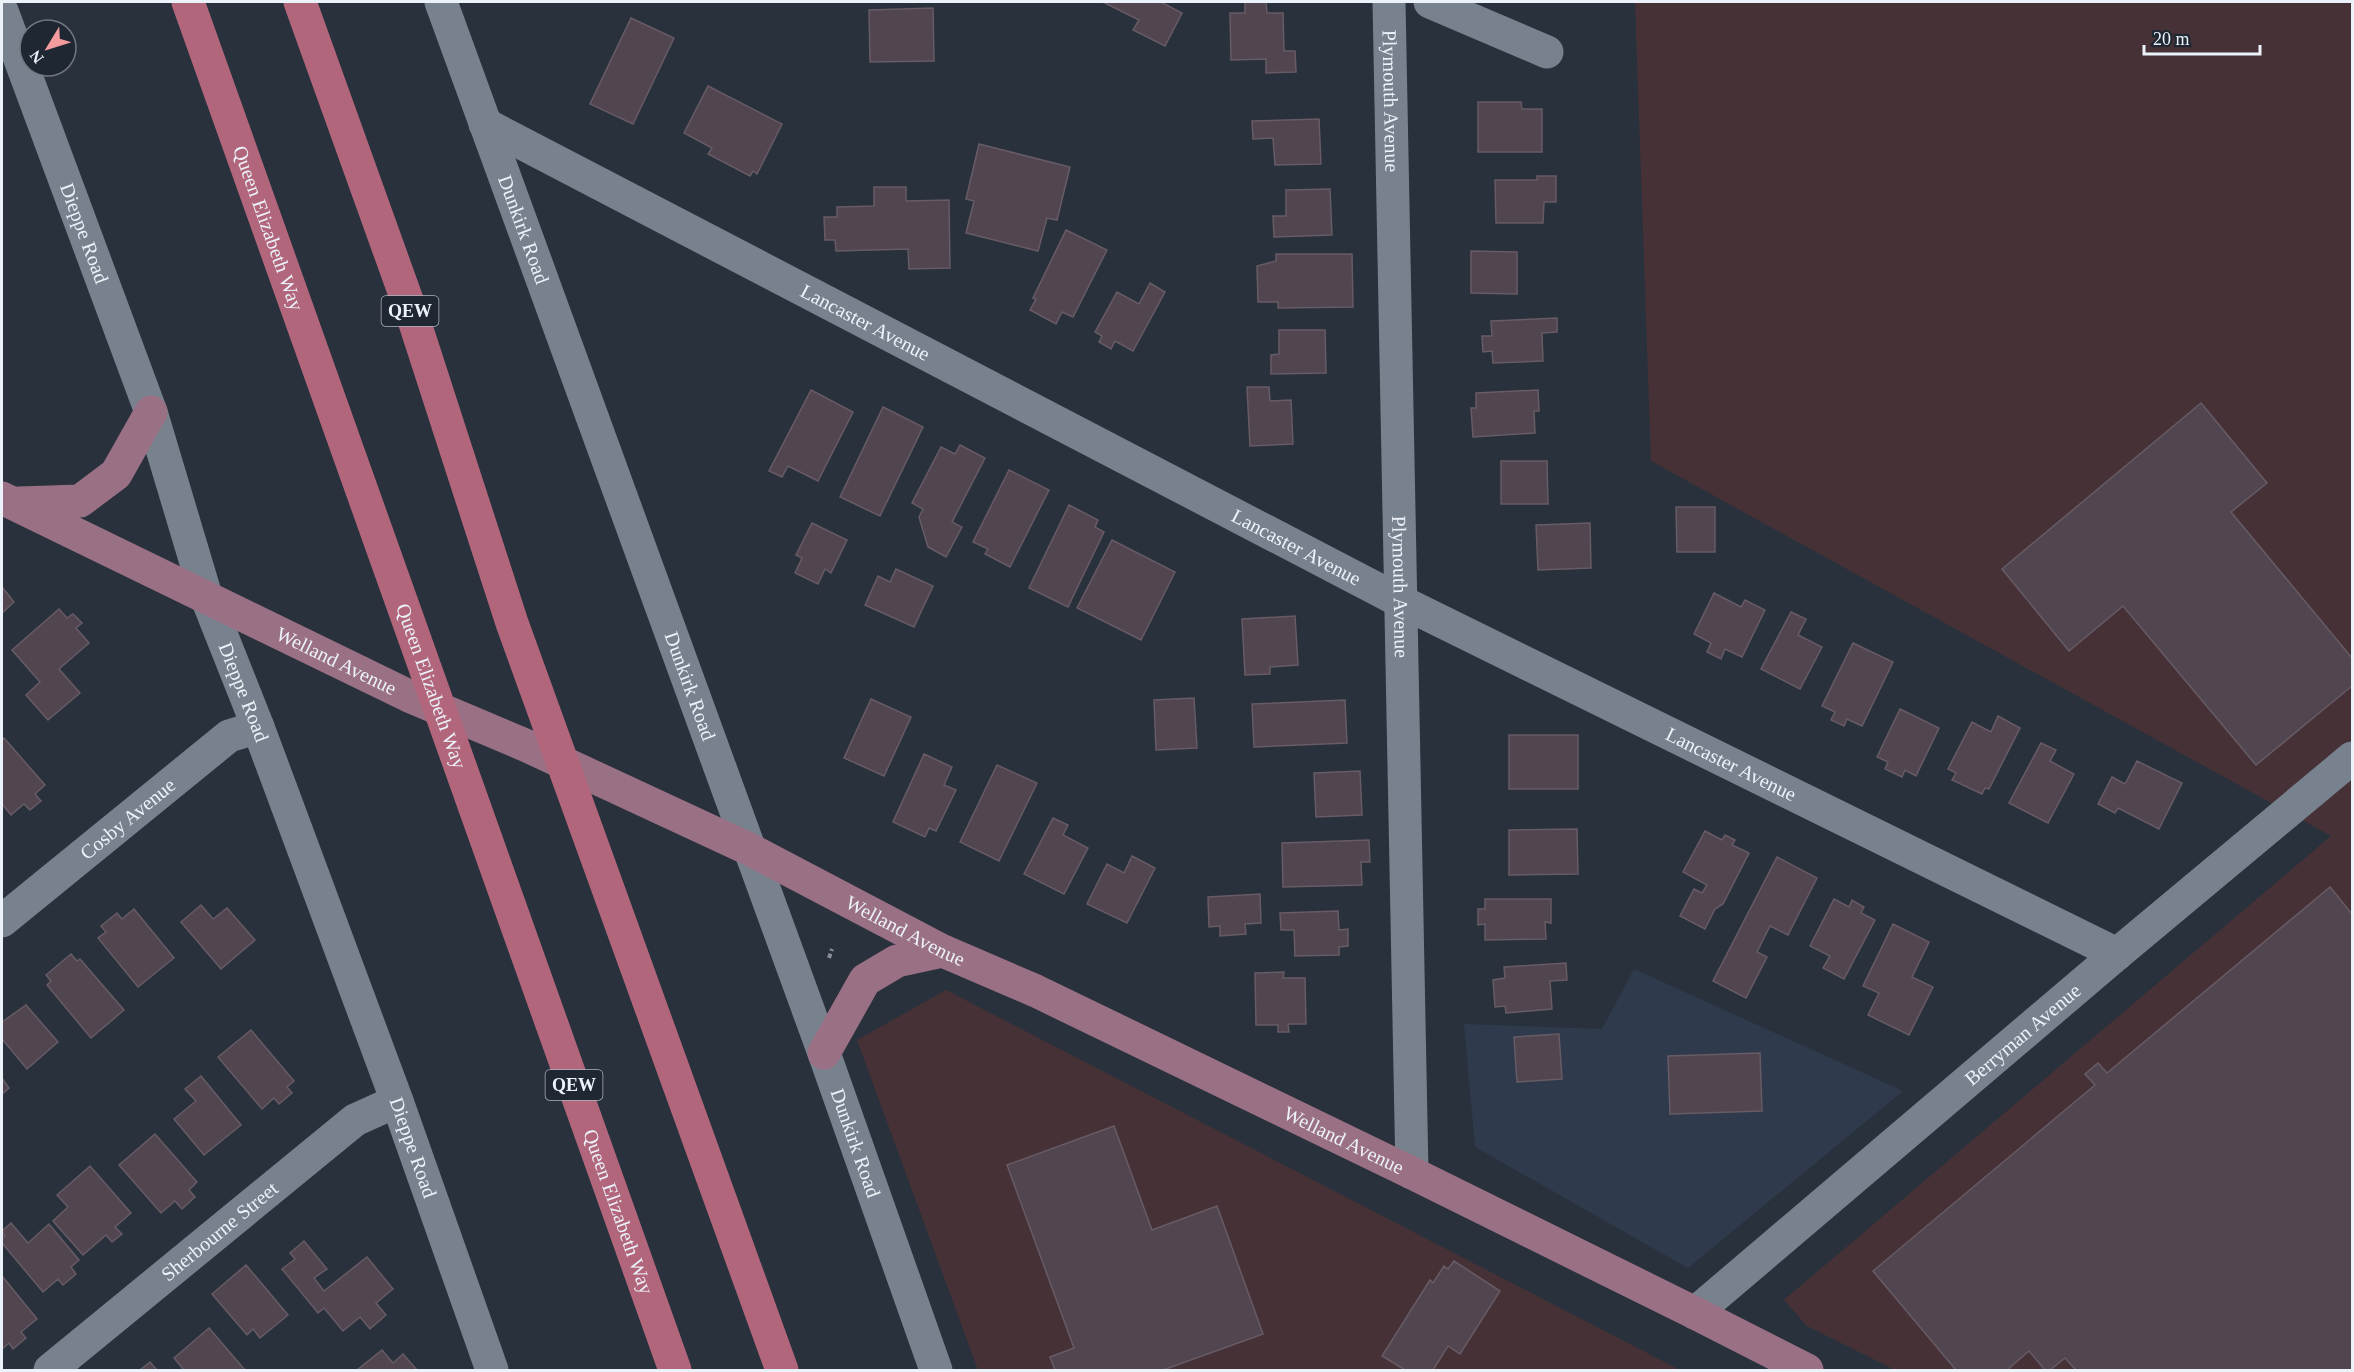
<svg xmlns="http://www.w3.org/2000/svg" width="2354" height="1372" viewBox="0 0 2354 1372" font-family="Georgia,serif">
  <style>
    .built { fill: #2f3b4c }
    .industrial { fill: #463236 }
    .building { fill: #514550; stroke: #675b65; stroke-width: 1.5 }
    .lines { fill: none; stroke-linecap: round; stroke-linejoin: round }
    .path { stroke: #888f98; stroke-width: 4; stroke-dasharray: 4.5 3; stroke-linecap: butt }
    .minor { stroke: #78828f; stroke-width: 33 }
    .major { stroke: #9a7184; stroke-width: 33 }
    .highway { stroke: #b1667c; stroke-width: 33 }
    .labels { text-anchor: middle; dominant-baseline: central; stroke-width: 5; stroke-linejoin: round; paint-order: stroke }
    .shield { fill: #1f2732; stroke: #aeb5bd; stroke-width: 1.5 }
    .shield-label { font-size: 18px; font-weight: bold; fill: #ecf2f9 }
    .street-label { font-size: 20px; fill: #ecf2f9; stroke: #1f2732 }
  </style>
  <rect width="100%" height="100%" fill="#29313c"/>
  <path class="built" d="M1634,969L1903,1091L1688,1268L1475,1147L1464,1024L1602,1029Z"/>
  <g class="industrial">
    <path d="M1635,2H2352V1370H1895L1807,1326L1784,1300L2331,836L1651,461Z"/>
    <path d="M946,990L1680,1370H978L857,1040Z"/>
  </g>
  <g class="building">
    <path d="M1103,2H1161L1182,13L1165,46L1133,30L1139,20Z"/>
    <path d="M1245,2H1266L1267,13H1283L1284,51H1295L1296,72L1266,73V59L1231,60L1230,13H1245Z"/>
    <path d="M933,8L934,61L870,62L869,10Z"/>
    <path d="M631,18L674,38L633,124L590,104Z"/>
    <path d="M708,86L782,124L757,174L753,171L750,176L708,154L712,148L684,133Z"/>
    <path d="M1478,102H1521L1522,109H1542V152H1478Z"/>
    <path d="M1319,119L1321,164L1275,165L1273,138L1253,139L1252,121Z"/>
    <path d="M979,144L1070,167L1057,220L1047,218L1038,251L966,233L974,201L966,199Z"/>
    <path d="M1537,176H1556V202H1544L1543,223H1496L1495,180H1537Z"/>
    <path d="M874,187H906V201L949,200L950,268L909,269L908,249L836,251L835,240H825L824,217H837V207L874,206Z"/>
    <path d="M1330,189L1332,235L1274,237L1273,216H1286V190Z"/>
    <path d="M1066,230L1107,250L1073,317L1062,312L1056,324L1030,310L1036,299L1033,298Z"/>
    <path d="M1471,251L1517,252V294L1471,293Z"/>
    <path d="M1276,254H1352L1353,307L1278,308V302H1258L1257,266L1276,261Z"/>
    <path d="M1150,283L1165,292L1133,351L1115,341L1111,349L1099,342L1102,336L1095,332L1117,292L1139,304Z"/>
    <path d="M1557,318V332L1542,333L1543,361L1493,363L1492,351L1483,352L1482,336H1492L1491,321Z"/>
    <path d="M1279,330H1325L1326,373L1271,374V355L1279,354Z"/>
    <path d="M1247,387H1269L1270,401L1291,400L1293,444L1250,446Z"/>
    <path d="M811,390L853,412L818,481L788,466L782,477L769,471Z"/>
    <path d="M1538,390L1539,411H1534L1535,433L1473,437L1471,408H1476V393Z"/>
    <path d="M2201,403L2267,483L2231,512L2352,658V686L2256,765L2123,606L2069,651L2002,569Z"/>
    <path d="M883,407L923,427L880,516L840,497Z"/>
    <path d="M960,445L985,458L952,522L962,527L946,557L928,547L919,517L923,509L912,503L941,447L955,454Z"/>
    <path d="M1501,461H1547L1548,504H1501Z"/>
    <path d="M1009,470L1049,490L1010,567L985,554L988,549L973,542Z"/>
    <path d="M1069,505L1098,520L1095,527L1104,532L1068,607L1029,588Z"/>
    <path d="M1676,507H1715V552H1677Z"/>
    <path d="M812,523L847,540L831,573L825,569L818,584L795,573L802,558L796,555Z"/>
    <path d="M1590,523L1591,568L1538,570L1536,525Z"/>
    <path d="M1112,540L1175,572L1141,640L1077,608Z"/>
    <path d="M896,569L933,586L914,627L865,605L878,576L890,582Z"/>
    <path d="M2,587L14,602L2,613Z"/>
    <path d="M1714,593L1741,607L1745,600L1765,610L1742,657L1725,649L1721,659L1707,652L1711,643L1694,634Z"/>
    <path d="M59,609L67,618L73,614L82,623L76,628L89,643L59,669L80,693L48,720L26,695L40,682L12,650Z"/>
    <path d="M1791,612L1806,619L1798,635L1822,647L1800,689L1761,669Z"/>
    <path d="M1295,616L1298,665L1270,667V674L1245,675L1242,619Z"/>
    <path d="M1853,643L1893,662L1862,726L1847,719L1844,726L1831,720L1835,712L1822,706Z"/>
    <path d="M1194,698L1197,748L1156,750L1154,700Z"/>
    <path d="M871,699L911,717L884,776L844,758Z"/>
    <path d="M1345,700L1347,743L1254,747L1252,704Z"/>
    <path d="M1900,709L1939,728L1916,776L1905,770L1902,777L1885,769L1888,762L1877,757Z"/>
    <path d="M1998,716L2020,728L1989,789L1985,788L1982,794L1952,780L1956,773L1948,769L1972,722L1991,732Z"/>
    <rect x="1509" y="735" width="69" height="54"/>
    <path d="M4,738L45,785L35,794L41,801L30,810L24,804L11,815L2,804V741Z"/>
    <path d="M2041,743L2056,750L2050,761L2074,774L2048,823L2009,803Z"/>
    <path d="M924,754L952,767L944,785L956,790L936,831L929,828L925,837L893,822Z"/>
    <path d="M2137,761L2182,783L2159,829L2118,808L2115,813L2098,804L2112,777L2125,784Z"/>
    <path d="M997,765L1037,783L999,861L960,842Z"/>
    <path d="M1360,771L1362,815L1316,817L1314,773Z"/>
    <path d="M1053,818L1068,825L1063,835L1088,848L1064,894L1024,874Z"/>
    <path d="M1577,829L1578,874L1509,875V830Z"/>
    <path d="M1705,831L1722,840L1725,835L1735,840L1732,845L1749,853L1723,904L1715,909L1705,929L1680,916L1694,889L1702,893L1707,885L1683,872Z"/>
    <path d="M1369,840L1370,862H1361L1362,885L1283,887L1282,843Z"/>
    <path d="M1132,856L1155,868L1127,923L1087,904L1107,864L1124,873Z"/>
    <path d="M1777,857L1817,878L1788,935L1770,926L1757,952L1767,957L1746,998L1713,981Z"/>
    <path d="M2330,887L2352,914V1370H2076L2065,1358L2050,1370H2045L2029,1351L2007,1370H1956L1873,1271L2095,1085L2085,1074L2098,1063L2107,1073Z"/>
    <path d="M1260,894L1261,923L1245,924L1246,934L1220,936V926L1209,927L1208,897Z"/>
    <path d="M1485,899H1551V923L1545,922L1546,939L1485,940V924L1478,925V909H1485Z"/>
    <path d="M1834,899L1849,907L1852,900L1864,907L1861,913L1875,920L1844,979L1823,968L1830,956L1810,946Z"/>
    <path d="M201,905L213,919L227,908L255,940L221,969L181,922Z"/>
    <path d="M134,909L174,958L138,987L98,938L106,932L101,926L117,913L122,919Z"/>
    <path d="M1338,911L1339,930L1348,929V946L1339,947V955L1295,956L1294,930H1281L1280,913Z"/>
    <path d="M1893,924L1929,942L1912,977L1933,987L1909,1035L1868,1015L1879,993L1863,986Z"/>
    <path d="M71,954L77,961L80,959L124,1010L91,1038L47,985L51,981L46,975Z"/>
    <path d="M1566,963L1567,980L1550,981L1552,1009L1506,1013L1505,1006L1495,1007L1493,980L1505,978L1504,967Z"/>
    <path d="M1284,972L1283,978H1305L1306,1024H1288L1289,1032H1278V1025H1256L1255,973Z"/>
    <path d="M26,1005L58,1042L27,1069L2,1039V1022Z"/>
    <path d="M251,1030L294,1081L287,1087L292,1093L279,1104L274,1098L262,1109L218,1057Z"/>
    <path d="M1559,1034L1562,1079L1517,1082L1514,1037Z"/>
    <path d="M1760,1053L1762,1111L1670,1114L1668,1056Z"/>
    <path d="M201,1076L241,1125L204,1155L174,1119L196,1101L185,1089Z"/>
    <path d="M2,1078L9,1088L2,1094Z"/>
    <path d="M1114,1126L1152,1230L1217,1206L1263,1334L1163,1370H1055L1050,1357L1074,1348L1007,1165Z"/>
    <path d="M155,1134L197,1182L189,1190L195,1197L182,1209L175,1201L161,1213L119,1165Z"/>
    <path d="M90,1166L131,1213L115,1227L122,1234L112,1242L106,1235L83,1255L53,1221L68,1207L57,1195Z"/>
    <path d="M11,1223L28,1243L49,1224L79,1260L71,1267L76,1274L63,1285L58,1279L43,1292L2,1243V1239L5,1236L2,1231Z"/>
    <path d="M304,1241L327,1269L314,1278L324,1291L367,1257L393,1289L376,1303L386,1315L370,1329L360,1317L343,1331L324,1308L318,1313L282,1269L295,1259L290,1253Z"/>
    <path d="M1454,1261L1500,1291L1460,1354L1448,1346L1433,1370H1405L1382,1356L1430,1280L1433,1283L1444,1266L1448,1269Z"/>
    <path d="M246,1265L288,1315L260,1338L253,1329L247,1335L212,1294Z"/>
    <path d="M2,1276L37,1319L21,1332L26,1338L13,1349L9,1343L2,1349Z"/>
    <path d="M209,1328L245,1370H184L174,1358Z"/>
    <path d="M382,1350L393,1363L403,1354L417,1370H357Z"/>
    <path d="M150,1362L157,1370H140Z"/>
  </g>
  <g class="lines">
    <path class="path" d="M829,958L832,949"/>
    <g class="minor">
      <path id="s1" d="M441,2L824,1053L936,1370"/>
      <path id="s2" d="M1389,2L1412,1173"/>
      <path d="M1430,2L1547,52"/>
      <path id="s3" d="M2,11L151,412L206,596L258,727L397,1101L492,1370"/>
      <path id="s4" d="M485,124L1400,601L2117,954"/>
      <path id="s5" d="M2,921L229,736L258,727"/>
      <path id="s6" d="M1695,1313L2117,954L2352,758"/>
      <path id="s7" d="M50,1370L355,1120L397,1101"/>
    </g>
    <g class="major">
      <path id="s8" d="M2,498L409,696L525,745L749,849L943,951L1036,991L1412,1173L1695,1313L1807,1370"/>
      <path d="M19,503L80,501L116,474L151,412"/>
      <path d="M824,1053L865,980L897,961L943,951"/>
    </g>
    <g class="highway">
      <path id="s9" d="M188,2L675,1370"/>
      <path d="M300,2L412,314L512,623L782,1370"/>
    </g>
  </g>
  <g class="labels">
    <g class="shield">
      <rect x="381.5" y="296" width="57" height="30" rx="4.5"/>
      <rect x="545.5" y="1070" width="57" height="30" rx="4.5"/>
    </g>
    <g class="shield-label">
      <text x="410" y="311">QEW</text>
      <text x="574" y="1085">QEW</text>
    </g>
    <g class="street-label">
      <text stroke="none"><textPath href="#s2" startOffset="99">Plymouth Avenue</textPath></text>
      <text stroke="none"><textPath href="#s9" startOffset="240">Queen Elizabeth Way</textPath></text>
      <text stroke="none"><textPath href="#s1" startOffset="242">Dunkirk Road</textPath></text>
      <text stroke="none"><textPath href="#s3" startOffset="237">Dieppe Road</textPath></text>
      <text stroke="none"><textPath href="#s4" startOffset="429">Lancaster Avenue</textPath></text>
      <text stroke="none"><textPath href="#s4" startOffset="915">Lancaster Avenue</textPath></text>
      <text stroke="none"><textPath href="#s2" startOffset="585">Plymouth Avenue</textPath></text>
      <text stroke="none"><textPath href="#s8" startOffset="372">Welland Avenue</textPath></text>
      <text stroke="none"><textPath href="#s9" startOffset="726">Queen Elizabeth Way</textPath></text>
      <text stroke="none"><textPath href="#s1" startOffset="728">Dunkirk Road</textPath></text>
      <text stroke="none"><textPath href="#s3" startOffset="723">Dieppe Road</textPath></text>
      <text stroke="none"><textPath href="#s4" startOffset="1401">Lancaster Avenue</textPath></text>
      <text stroke="none"><textPath href="#s5" startOffset="162">Cosby Avenue</textPath></text>
      <text stroke="none"><textPath href="#s8" startOffset="1002">Welland Avenue</textPath></text>
      <text stroke="none"><textPath href="#s6" startOffset="430">Berryman Avenue</textPath></text>
      <text stroke="none"><textPath href="#s8" startOffset="1488">Welland Avenue</textPath></text>
      <text stroke="none"><textPath href="#s1" startOffset="1214">Dunkirk Road</textPath></text>
      <text stroke="none"><textPath href="#s3" startOffset="1209">Dieppe Road</textPath></text>
      <text stroke="none"><textPath href="#s9" startOffset="1284">Queen Elizabeth Way</textPath></text>
      <text stroke="none"><textPath href="#s7" startOffset="219">Sherbourne Street</textPath></text>
    </g>
  </g>
  <rect width="2354" height="1372" fill="none" stroke="#ecf2f9" stroke-width="6"/>
  <g transform="translate(48 48) rotate(232)"><circle r="28" fill="#1f2732" stroke="#717882" stroke-width="1.5"/>
  <path d="M0-4.5L10 22L0 15L-10 22Z" fill="#f49b9f"/>
  <text y="-9" font-size="16" font-weight="bold" text-anchor="middle" fill="#ecf2f9">N</text>
  </g>
  <path d="M2144 45v9h116v-9" fill="none" stroke="#ecf2f9" stroke-width="3"/>
  <text x="2153" y="45" font-size="18" fill="#ecf2f9" stroke="#1f2732" stroke-width="4.5" paint-order="stroke">20 m</text>
</svg>
